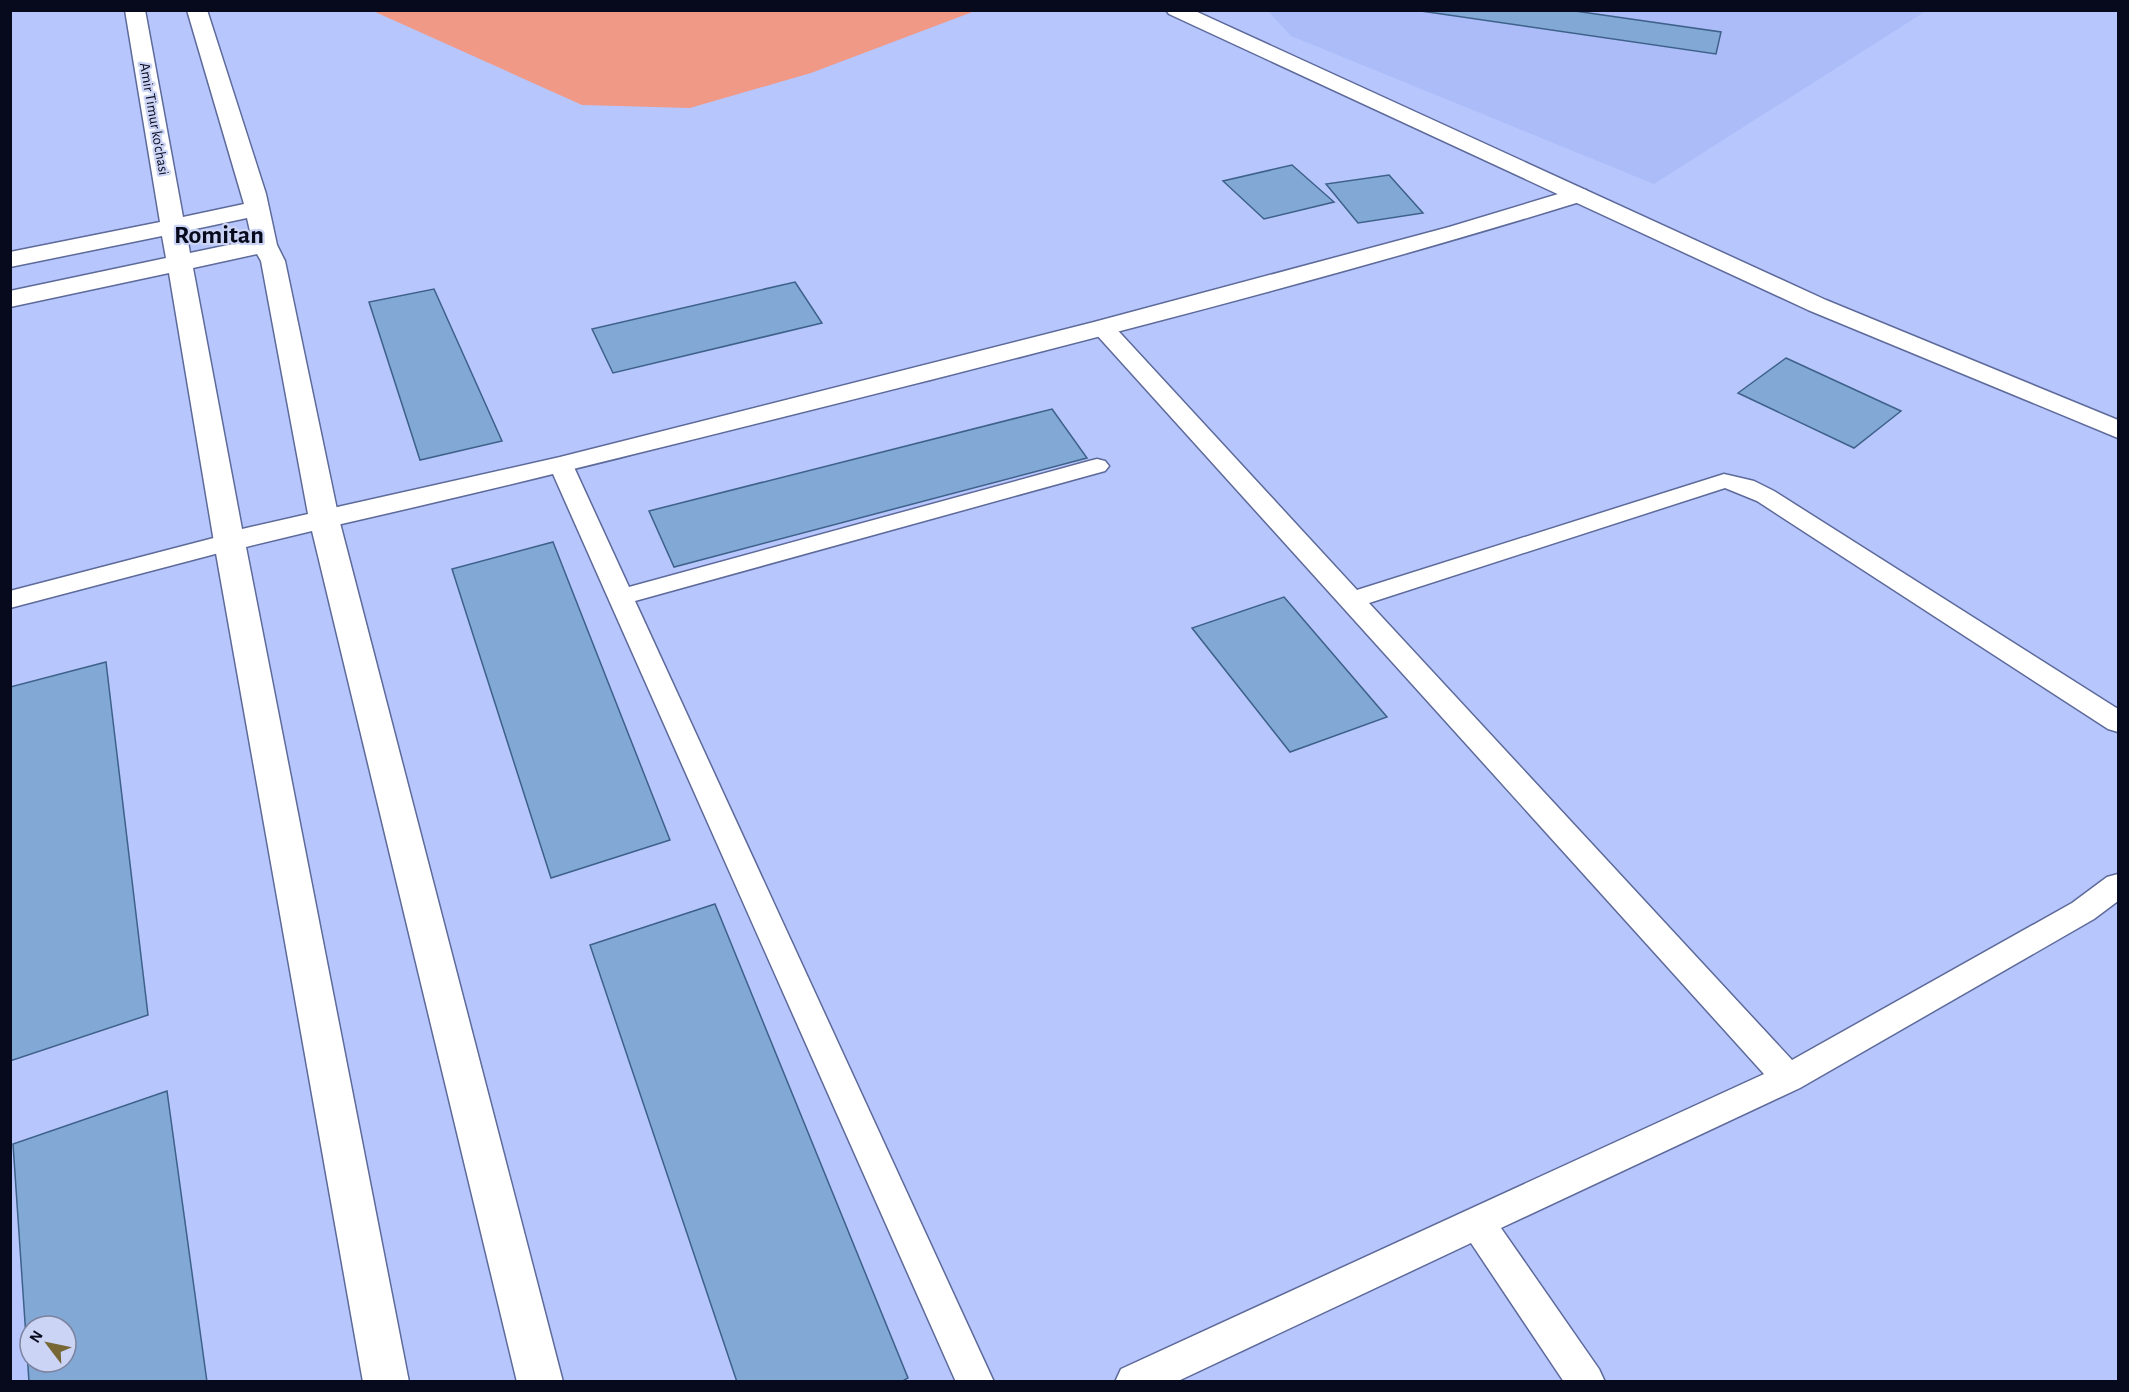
<svg xmlns="http://www.w3.org/2000/svg" width="2129" height="1392" viewBox="0 0 2129 1392" font-family="'Alegreya Sans',sans-serif">
  <style>
    .built { fill: #acbcf9 }
    .green { fill: #f09987 }
    .building { fill: #82a8d5; stroke: #3e618a; stroke-width: 1.5; fill-rule: evenodd }
    .lines { fill: none; stroke-linecap: round; stroke-linejoin: round }
    .lane-casing { stroke: #5d6a9a; stroke-width: 3 }
    .street-casing { stroke: #5d6a9a; stroke-width: 3 }
    .secondary-casing { stroke: #5d6a9a; stroke-width: 3 }
    .lane { fill: #fff; fill-rule: evenodd }
    .street { fill: #fff; fill-rule: evenodd }
    .secondary { fill: #fff; fill-rule: evenodd }
    .labels { text-anchor: middle; dominant-baseline: central; stroke-width: 4.5; stroke-linejoin: round; paint-order: stroke }
    .far-street-label { font-size: 15px; fill: #070a1c; stroke: #cbd4f5 }
    .far-town-label { font-size: 26px; font-weight: bold; fill: #070a1c; stroke: #cbd4f5 }
  </style>
  <rect width="100%" height="100%" fill="#b7c6fc"/>
  <path class="built" d="M1268,11H1926L1654,184L1291,36Z"/>
  <path class="green" d="M373,11H975L811,73L690,108L582,105Z"/>
  <g class="building">
    <path d="M1414,10H1568L1721,32L1716,54Z"/>
    <path d="M1292,165L1334,202L1264,219L1223,181Z"/>
    <path d="M1389,175L1423,213L1358,223L1326,184Z"/>
    <path d="M795,282L822,323L613,373L592,329Z"/>
    <path d="M434,289L502,441L420,460L369,302Z"/>
    <path d="M1786,358L1901,411L1854,448L1738,393Z"/>
    <path d="M1052,409L1087,458L674,567L649,511Z"/>
    <path d="M553,542L670,840L551,878L452,569Z"/>
    <path d="M1284,597L1387,717L1290,752L1192,628Z"/>
    <path d="M106,662L148,1015L10,1061V687Z"/>
    <path d="M715,904L908,1378L901,1382H737L590,945Z"/>
    <path d="M167,1091L207,1382H29L13,1144ZM30,1326H66V1362H30Z"/>
  </g>
  <g class="lines">
    <g class="lane-casing">
      <g id="lane">
        <path d="M1103,322L1111,323L1357,590L1724,474L1754,481L1774,491L2118,709V732L2108,729L1757,501L1725,488L1369,603L1792,1060L2072,903L2107,877L2118,874V901L2094,919L1800,1088L1501,1228L1599,1369L1605,1382H1564L1471,1243L1176,1382H1115L1121,1369L1764,1074L1095,333L1092,328L1095,323Z"/>
        <path d="M561,458L569,460L573,465L629,587L1089,461L1097,459L1105,461L1109,466L1105,471L635,601L994,1382H956L549,465L553,460Z"/>
        <path d="M229,534L238,536L241,542L238,548L10,608V591Z"/>
      </g>
    </g>
    <g class="street-casing">
      <path id="street" d="M1578,188L1586,190L1590,195L1586,200C1373,266 1158,322 942,377C736,429 531,481 324,528L314,526L309,519L314,512L324,510L560,457L1094,322L1449,227Z"/>
    </g>
    <g class="secondary-casing">
      <g id="secondary">
        <path d="M125,10H145L183,217L244,204L187,10H207L266,194L277,245L285,261L339,519L563,1382H517L312,531L246,547L409,1382H363L214,542L169,273L10,307V291L166,258L162,236L10,267V252L160,222ZM247,218L252,240L190,253L186,231ZM257,254L261,261L308,514L242,529L193,268Z"/>
        <path d="M1166,10H1193L1826,300L2118,420V438L1808,310L1169,14Z"/>
      </g>
    </g>
    <use href="#lane" class="lane"/>
    <use href="#street" class="street"/>
    <use href="#secondary" class="secondary"/>
  </g>
  <g class="labels">
    <g class="far-street-label">
      <text transform="translate(154 119) rotate(80)">Amir Timur ko‘chasi</text>
    </g>
    <g class="far-town-label">
      <text x="219" y="235">Romitan</text>
    </g>
  </g>
  <rect width="2129" height="1392" fill="none" stroke="#070a1c" stroke-width="24"/>
  <g transform="translate(48 1344) rotate(302)"><circle r="28" fill="#cbd4f5" stroke="#7d839e" stroke-width="1.5"/>
  <path d="M0-4.5L10 22L0 15L-10 22Z" fill="#776735"/>
  <text y="-9" font-size="16" font-weight="bold" text-anchor="middle" fill="#070a1c">N</text>
  </g>
</svg>
